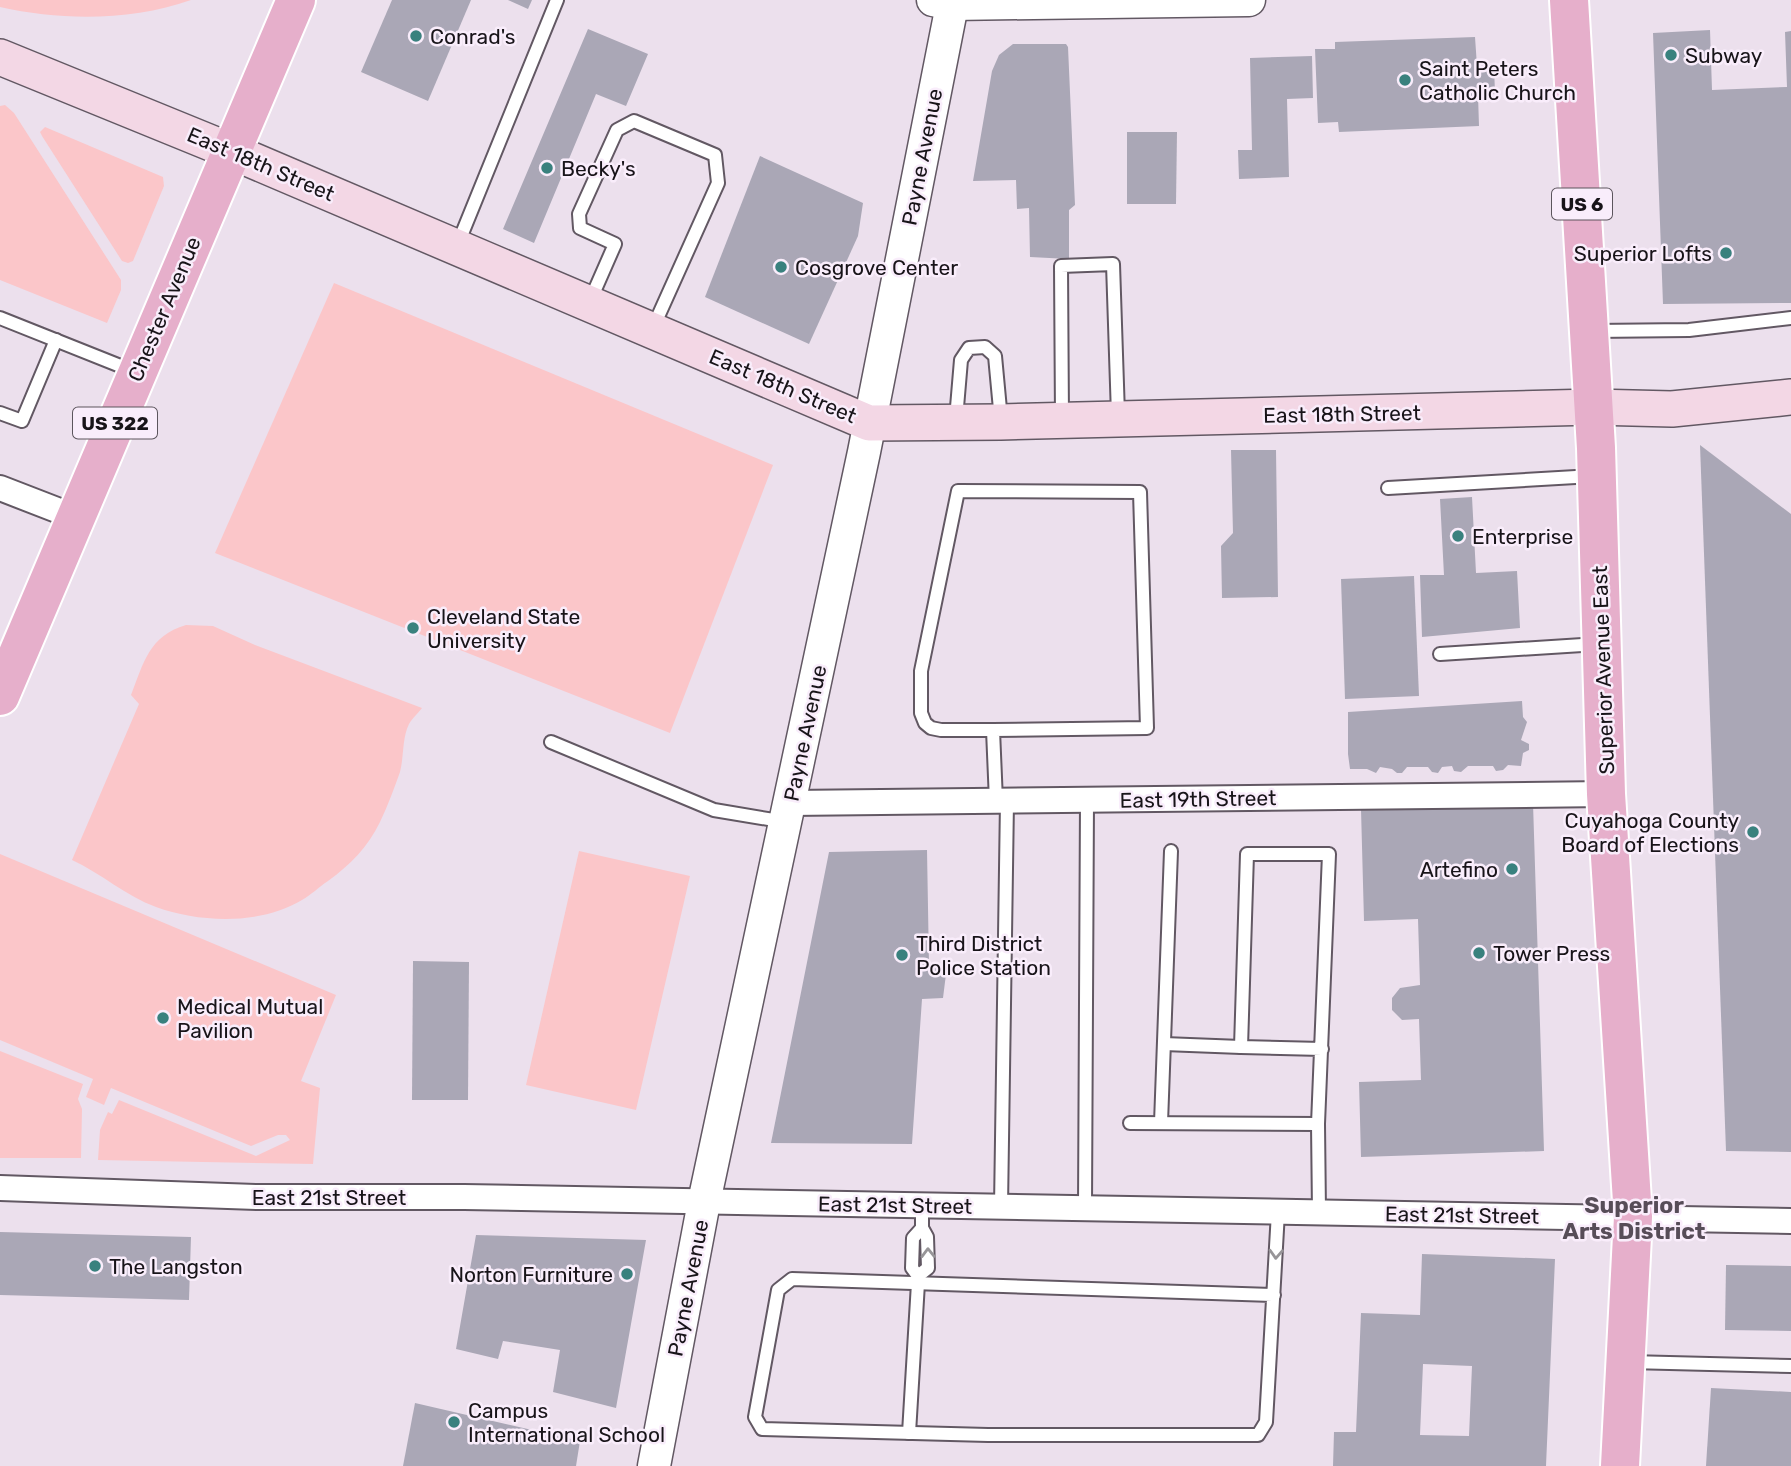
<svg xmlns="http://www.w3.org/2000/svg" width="1791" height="1466" viewBox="0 0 1791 1466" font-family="Rubik,sans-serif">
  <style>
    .green { fill: #fbc6c9 }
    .building { fill: #aaa7b6; fill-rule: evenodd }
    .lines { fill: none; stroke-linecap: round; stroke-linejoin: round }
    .service-casing { stroke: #625863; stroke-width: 16 }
    .minor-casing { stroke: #625863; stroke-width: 28 }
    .tertiary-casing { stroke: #625863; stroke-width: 35 }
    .secondary-casing { stroke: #625863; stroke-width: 38 }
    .primary-casing { stroke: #fff; stroke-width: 42 }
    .service { stroke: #fff; stroke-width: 12 }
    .minor { stroke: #fff; stroke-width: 24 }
    .tertiary { stroke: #fff; stroke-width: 32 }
    .secondary { stroke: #f3d7e5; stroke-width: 35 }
    .primary { stroke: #e6afcb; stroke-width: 38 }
    .oneway { stroke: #979598 }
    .poi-dot { fill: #39817e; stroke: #f9edfb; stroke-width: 2.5 }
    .labels { text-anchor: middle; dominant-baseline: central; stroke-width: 5; stroke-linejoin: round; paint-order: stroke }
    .shield { fill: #f9edfb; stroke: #5c555d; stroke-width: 2 }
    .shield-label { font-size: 19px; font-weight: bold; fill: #181419 }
    .poi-label { font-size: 21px; fill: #181419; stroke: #f9edfb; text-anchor: start }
    .street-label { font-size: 21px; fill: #181419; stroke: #f9edfb }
    .neighbourhood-label { font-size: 23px; font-weight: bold; fill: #574d58; stroke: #f9edfb }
  </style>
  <rect width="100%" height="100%" fill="#ece0ed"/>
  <g class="green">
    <path d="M0,0H191C131,21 62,21 0,7Z"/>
    <path d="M5,105L14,113L121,280V290L107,323L0,280V106Z"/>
    <path d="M45,127L163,177L164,186L133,261L128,263L122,261L42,136L40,132Z"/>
    <path d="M334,283L773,465L670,733L215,553Z"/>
    <path d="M186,625L213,626L255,645L422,708C418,713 412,719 409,724C402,738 404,757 400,772C394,789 388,805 380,822C368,847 350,865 328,881C319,887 311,895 302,900C261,925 200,923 156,907C126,896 102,874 72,860L139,704L131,695C144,662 149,636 186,625Z"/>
    <path d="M579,851L690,876L636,1110L526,1085Z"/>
    <path d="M0,854L336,995L301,1081L320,1088L313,1164L98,1160L100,1130L108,1112L112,1114L119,1100L256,1156L290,1140L286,1135H278L251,1146L111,1088L104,1105L86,1097L93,1079L0,1040Z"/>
    <path d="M0,1051L83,1084L78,1099L82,1109L81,1158H0Z"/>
  </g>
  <g class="building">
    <path d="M392,0H471L428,101L361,72Z"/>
    <path d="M508,0H532L528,9Z"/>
    <path d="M588,29L648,54L626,106L596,94L534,243L503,229Z"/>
    <path d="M1710,30L1712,90L1787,87L1785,32L1791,31V303L1663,304L1653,33Z"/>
    <path d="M1475,37L1477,66L1494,65L1495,94L1478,95L1479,126L1339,132L1338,122L1318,123L1315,49H1335V42Z"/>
    <path d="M1013,44H1066L1068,47L1075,205L1069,210V259L1030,257L1029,208L1017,209L1016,180L973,181L992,71L999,55Z"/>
    <path d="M1312,56L1313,98L1287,99L1289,177L1239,179L1238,150H1252L1250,58Z"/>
    <path d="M1127,132H1177L1176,204H1127Z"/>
    <path d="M760,156L863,203L858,236L809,344L705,297Z"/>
    <path d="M1700,445L1791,514V1152L1726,1151Z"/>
    <path d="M1231,450H1276L1278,597L1222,598L1221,546L1233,533Z"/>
    <path d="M1472,497L1476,573L1517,571L1520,628L1422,637L1420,575H1444L1440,499Z"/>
    <path d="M1414,576L1419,696L1345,699L1341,579Z"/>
    <path d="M1522,701L1523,717L1527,722L1521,740L1529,744V750L1523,753L1521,766L1508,765L1503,770L1496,771L1493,766H1468L1461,772L1454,771L1452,766L1442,767L1438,773L1432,772L1428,767H1407L1402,773H1397L1392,769L1380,767L1376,773L1367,769H1350L1348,754V712Z"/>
    <path d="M1533,803L1544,1151L1361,1157L1359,1082L1421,1080L1419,1019L1402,1020L1392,1010V998L1400,988L1420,985L1418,919L1364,921L1361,809Z"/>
    <path d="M927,850L929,965L947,966L943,998L922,999L912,1144L771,1143L829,852Z"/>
    <path d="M413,961L469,962L468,1100H412Z"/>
    <path d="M0,1232L191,1237L189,1300L0,1295Z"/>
    <path d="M476,1235L646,1240L616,1408L553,1392L560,1350L503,1341L498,1359L456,1349Z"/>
    <path d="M1422,1254L1555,1259L1546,1466H1333L1334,1432H1356L1361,1313L1420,1315ZM1423,1364L1472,1366L1469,1436L1420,1435Z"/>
    <path d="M1726,1265L1791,1266V1331L1725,1330Z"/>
    <path d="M1711,1388L1791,1392V1466H1706Z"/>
    <path d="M415,1403L580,1441L576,1466H403Z"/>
  </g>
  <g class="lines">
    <g class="service-casing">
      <g id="service">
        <path d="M457,246L557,0"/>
        <path d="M590,301L615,244L580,228L579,214L617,130L634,121L715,155L718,183L652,330"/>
        <path d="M0,318L133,371"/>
        <path d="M1593,331L1689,330L1791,318"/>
        <path d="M0,413L22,421L56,340"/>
        <path d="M956,419L961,360L969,348L985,347L995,356L1001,420"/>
        <path d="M1062,419L1061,266L1113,264L1118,415"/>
        <path d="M1388,488L1593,476"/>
        <path d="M1440,654L1598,644"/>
        <path d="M993,730L1147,728L1140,492L958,491L921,671V713L925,723L931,728L941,730H993L996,801"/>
        <path d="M551,742L714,810L786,822"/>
        <path d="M1164,1044L1241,1047"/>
        <path d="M1130,1123L1318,1124L1319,1212"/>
        <path d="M1161,1123L1171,851"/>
        <path d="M1318,1124L1329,854H1247L1241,1047L1322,1049"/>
        <path d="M1001,1207L1007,801"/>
        <path d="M1085,1208L1087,800"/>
        <path d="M918,1276L928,1268L927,1237L922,1228V1206"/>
        <path d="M1274,1295L792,1279L778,1290L755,1417L762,1429L988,1435H1258L1266,1422L1278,1212"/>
        <path d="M1629,1362L1791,1366"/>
        <path d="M909,1433L918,1283V1276L912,1268L913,1238L922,1228"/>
      </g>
    </g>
    <g class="minor-casing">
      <g id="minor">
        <path d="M0,488L75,517"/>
        <path d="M790,803L1606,794"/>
        <path d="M0,1188L257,1197H464L1791,1221"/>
      </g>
    </g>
    <g class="tertiary-casing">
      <g id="tertiary">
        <path d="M933,0L952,4L1249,0"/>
        <path d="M654,1466L704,1202L864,452L953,0"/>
      </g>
    </g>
    <g class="secondary-casing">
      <path id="secondary" d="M0,57L233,152L869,423L1001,422L1593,407L1672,409L1791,397"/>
    </g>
    <g class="primary-casing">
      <g id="primary">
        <path d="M1569,0L1596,448L1606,794L1633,1217L1620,1466"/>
        <path d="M0,696L296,0"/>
      </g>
    </g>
    <use href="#service" class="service"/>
    <use href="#minor" class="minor"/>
    <use href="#tertiary" class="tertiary"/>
    <use href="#secondary" class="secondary"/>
    <use href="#primary" class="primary"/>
  </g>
  <defs><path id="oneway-chevron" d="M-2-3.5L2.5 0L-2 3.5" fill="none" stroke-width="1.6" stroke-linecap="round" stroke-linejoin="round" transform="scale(1.75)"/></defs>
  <g class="oneway">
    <use href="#oneway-chevron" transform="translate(928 1253) rotate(-91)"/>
    <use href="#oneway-chevron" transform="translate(1276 1254) rotate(93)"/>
  </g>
  <g class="poi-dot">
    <circle cx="416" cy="36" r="7"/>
    <circle cx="1671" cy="55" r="7"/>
    <circle cx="1405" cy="80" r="7"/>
    <circle cx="547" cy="168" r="7"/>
    <circle cx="1726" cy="253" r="7"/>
    <circle cx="781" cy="267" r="7"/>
    <circle cx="1458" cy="536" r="7"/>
    <circle cx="413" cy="628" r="7"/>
    <circle cx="1753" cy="832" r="7"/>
    <circle cx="1512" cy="869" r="7"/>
    <circle cx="1479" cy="953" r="7"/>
    <circle cx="902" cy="955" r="7"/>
    <circle cx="163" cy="1018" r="7"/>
    <circle cx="95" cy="1266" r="7"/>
    <circle cx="627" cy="1274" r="7"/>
    <circle cx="454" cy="1422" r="7"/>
  </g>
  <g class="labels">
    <g class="shield">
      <rect x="1552" y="188.5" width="60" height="31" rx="5"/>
      <rect x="73" y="407.5" width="84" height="31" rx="5"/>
    </g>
    <g class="shield-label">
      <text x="1582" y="204">US 6</text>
      <text x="115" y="423">US 322</text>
    </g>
    <g class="poi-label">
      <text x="430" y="36">Conrad's</text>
      <text x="1685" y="55">Subway</text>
      <text x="1419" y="68">Saint Peters<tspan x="1419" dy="24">Catholic Church</tspan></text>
      <text x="561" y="168">Becky's</text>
      <text x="1712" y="253" text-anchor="end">Superior Lofts</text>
      <text x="795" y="267">Cosgrove Center</text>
      <text x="1472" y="536">Enterprise</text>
      <text x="427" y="616">Cleveland State<tspan x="427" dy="24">University</tspan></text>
      <text x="1739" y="820" text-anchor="end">Cuyahoga County<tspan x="1739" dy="24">Board of Elections</tspan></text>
      <text x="1498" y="869" text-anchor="end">Artefino</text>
      <text x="916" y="943">Third District<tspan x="916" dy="24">Police Station</tspan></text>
      <text x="1493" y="953">Tower Press</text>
      <text x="177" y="1006">Medical Mutual<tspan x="177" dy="24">Pavilion</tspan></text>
      <text x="109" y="1266">The Langston</text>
      <text x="613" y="1274" text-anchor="end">Norton Furniture</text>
      <text x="468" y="1410">Campus<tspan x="468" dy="24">International School</tspan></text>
    </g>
    <g class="street-label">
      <text transform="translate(922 157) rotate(-79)">Payne Avenue</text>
      <text transform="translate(261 164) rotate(23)">East 18th Street</text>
      <text transform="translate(164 309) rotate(-67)">Chester Avenue</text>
      <text transform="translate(783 386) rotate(23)">East 18th Street</text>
      <text transform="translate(1342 414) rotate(-1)">East 18th Street</text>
      <text transform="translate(1603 670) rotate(-92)">Superior Avenue East</text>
      <text transform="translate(805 733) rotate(-78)">Payne Avenue</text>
      <text transform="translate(1198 799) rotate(-1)">East 19th Street</text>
      <text x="329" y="1197">East 21st Street</text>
      <text transform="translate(895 1205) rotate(1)">East 21st Street</text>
      <text transform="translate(1462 1215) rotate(1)">East 21st Street</text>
      <text transform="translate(688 1288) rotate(-79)">Payne Avenue</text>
    </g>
    <g class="neighbourhood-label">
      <text x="1634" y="1205">Superior<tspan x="1634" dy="26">Arts District</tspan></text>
    </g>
  </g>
</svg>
